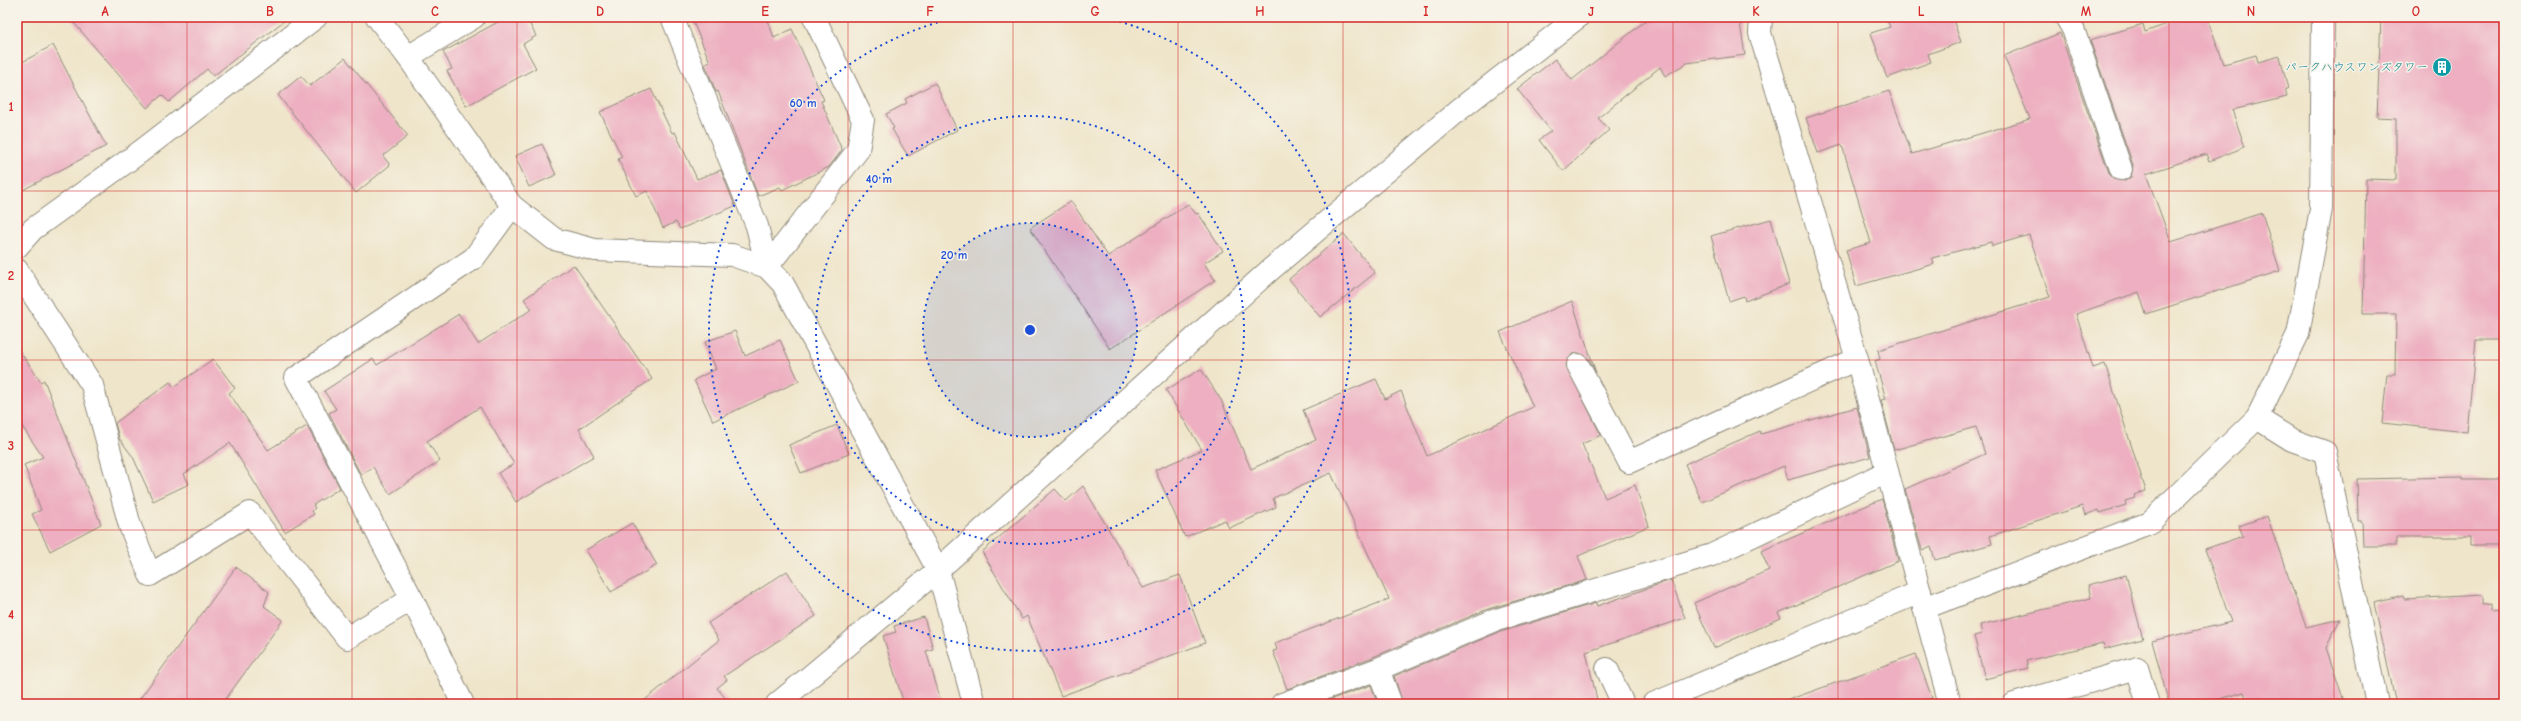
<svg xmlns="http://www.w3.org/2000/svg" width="2521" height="721" viewBox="0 0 2521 721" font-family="'Comic Neue','Klee One',sans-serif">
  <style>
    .building { fill: #edafc1 }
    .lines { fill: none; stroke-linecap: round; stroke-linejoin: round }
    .minor-casing { stroke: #8d887a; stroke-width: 24 }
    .minor { stroke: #fff; stroke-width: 22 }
    .grid { fill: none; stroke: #d62828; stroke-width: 1; stroke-opacity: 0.55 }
    .ring { fill: none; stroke: #1d4ed8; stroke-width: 2; stroke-dasharray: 2 4 }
    .labels { text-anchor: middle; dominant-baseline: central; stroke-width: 3; stroke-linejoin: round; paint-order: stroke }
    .culture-label { font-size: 12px; fill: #0d838f; stroke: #f7f3e8; text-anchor: end }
    .centre { fill: #1d4ed8; stroke: #f7f3e8; stroke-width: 2 }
    .ring-label { font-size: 12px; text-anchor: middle; font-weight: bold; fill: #1d4ed8; stroke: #f7f3e8; stroke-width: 3; stroke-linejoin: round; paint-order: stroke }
    .neatline { fill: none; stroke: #d62828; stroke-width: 1.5 }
    .grid-label { font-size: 13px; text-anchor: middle; font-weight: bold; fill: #d62828 }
  </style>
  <rect width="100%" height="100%" fill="#f7f3e8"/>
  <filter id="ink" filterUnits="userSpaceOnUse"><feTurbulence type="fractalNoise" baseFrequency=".025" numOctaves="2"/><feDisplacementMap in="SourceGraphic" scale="8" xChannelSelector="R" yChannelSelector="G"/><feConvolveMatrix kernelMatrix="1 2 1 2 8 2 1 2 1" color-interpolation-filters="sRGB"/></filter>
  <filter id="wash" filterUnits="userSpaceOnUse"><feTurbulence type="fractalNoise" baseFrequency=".012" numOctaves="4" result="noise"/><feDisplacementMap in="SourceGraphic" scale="16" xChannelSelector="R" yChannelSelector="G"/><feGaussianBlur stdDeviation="0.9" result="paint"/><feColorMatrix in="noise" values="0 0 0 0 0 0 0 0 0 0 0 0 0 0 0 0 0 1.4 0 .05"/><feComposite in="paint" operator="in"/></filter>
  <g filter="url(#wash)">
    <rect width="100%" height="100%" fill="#efe5ca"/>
    <g id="blocks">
      <g class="building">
        <path d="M69,17H289L213,76L207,69L169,102L162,95L147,108Z"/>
        <path d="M507,17H526L536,36L523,44L536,68L466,106L447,71L452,69L443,52Z"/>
        <path d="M691,17H767L774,38L792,29L824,100L821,101L842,150L829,167L782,190L780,187L758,196L718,91L716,92L705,64L710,62Z"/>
        <path d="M1650,17H1739L1745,55L1687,63L1665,76L1660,67L1598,118L1609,130L1563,171L1539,140L1551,131L1517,89L1555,59L1572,80Z"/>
        <path d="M1886,17H1952L1961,42L1928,54L1931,62L1887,78L1871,33L1890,27Z"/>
        <path d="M2186,17H2207L2224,64L2256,55L2258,62L2280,56L2288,89H2285L2287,97L2232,110L2245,147L2209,161L2206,154L2146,174L2171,242L2262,213L2280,271L2146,314L2139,292L2076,314L2093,368L2105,364L2146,491L2134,495L2135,498L2125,501L2126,505L2100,513L2099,510L2085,515L2082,506L1990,536L1992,544L1935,560L1931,546L1922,550L1905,489L1985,454L1976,427L1894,450L1881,400L1886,399L1875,361L1880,359L1878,350L2050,297L2029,235L1992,246L1991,242L1932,258L1934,264L1856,286L1846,250L1871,243L1842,145L1818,153L1806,118L1889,91L1912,154L2030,119L2004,56L2060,33L2109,173L2113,179L2125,181L2131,177L2133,165L2090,40L2143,24L2145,32Z"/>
        <path d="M2381,17H2504V340H2476L2467,432L2382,423L2387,374H2395L2396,314H2363L2366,179L2396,180V118L2377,117Z"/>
        <path d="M53,45L106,146L17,193V65Z"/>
        <path d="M345,58L408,136L383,156L390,165L356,193L278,95L301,76L310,86Z"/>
        <path d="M935,83L957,130L908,156L892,129L894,128L886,114L907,103L905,99Z"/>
        <path d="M651,89L672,133L675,132L697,179L721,170L735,206L680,229L676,222L663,228L647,191L636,196L618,159L622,157L600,112Z"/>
        <path d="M542,144L556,175L529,187L515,156Z"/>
        <path d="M1071,201L1108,256L1188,204L1196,214L1198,213L1223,251L1204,263L1215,280L1110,349L1030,228Z"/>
        <path d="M1771,219L1789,284L1745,301L1744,296L1729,301L1711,236Z"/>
        <path d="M1344,234L1375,273L1320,317L1289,279Z"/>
        <path d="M574,265L652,379L579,429L594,456L516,502L498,473L514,464L480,407L427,441L440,461L390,494L373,467L361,475L329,413L336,409L324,391L373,359L377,365L459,314L478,344L532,309L524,299Z"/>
        <path d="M1572,301L1596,373L1589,359L1579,353L1572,354L1566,365L1601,435L1582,444L1605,498L1635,485L1649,526L1578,556L1587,580L1488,609L1373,657L1287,689L1273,651L1277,650L1275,643L1389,599L1331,473L1273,498L1276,507L1229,528L1225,520L1185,537L1155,470L1202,450L1166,390L1201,369L1221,400L1251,469L1316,440L1303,410L1376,379L1385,399L1401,391L1427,456L1533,407L1500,332Z"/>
        <path d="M735,331L745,356L780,340L799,381L713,421L694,380L716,369L705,342Z"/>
        <path d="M17,347L41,382L44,380L101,524L50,551L32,514L41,510L24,465L43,457L17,419Z"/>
        <path d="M213,359L235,388L229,393L268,450L307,426L340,488L313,505L315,508L312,511L314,514L285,532L230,443L184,474L189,484L153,501L133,457L119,438L115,423L170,382L174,387Z"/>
        <path d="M1857,407L1870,457L1788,480L1784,466L1702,502L1685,464L1760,431L1761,434Z"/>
        <path d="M837,425L849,454L801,473L789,445Z"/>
        <path d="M2463,477V479H2504V546H2471V537H2396V546H2363L2362,521H2358L2357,479Z"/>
        <path d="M1083,486L1143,588L1180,575L1205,643L1061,696L1027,616L1022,619L982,552L1055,489L1066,501Z"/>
        <path d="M1882,499L1898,561L1778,613L1781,618L1714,648L1694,603L1769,570L1761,551Z"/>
        <path d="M2267,516L2306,627L2340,619L2326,648L2345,704H2248L2244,692L2201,704H2169L2152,641L2231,622L2205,549L2243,536L2239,526Z"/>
        <path d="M632,523L657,565L611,592L586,550Z"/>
        <path d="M236,567L269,592L264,606L283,620L222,704H136Z"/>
        <path d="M787,571L816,616L724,676L727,680L717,688L730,704H640L719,640L708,623Z"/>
        <path d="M2126,575L2143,639L2104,649L2103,643L2026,661L2028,668L1985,679L1974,636L1982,634L1980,625L2091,598L2088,585Z"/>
        <path d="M1671,580L1685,618L1586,652L1598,704H1403L1394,676L1497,633L1596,603L1597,606Z"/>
        <path d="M2483,595V604L2492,603V609L2504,608V704H2396L2374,603L2403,596L2404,599Z"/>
        <path d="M924,617L933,649L926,651L942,704H904L883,636L896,632L894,626Z"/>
        <path d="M1916,654L1932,698L1916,704H1789L1788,700Z"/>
        <path d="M1371,685L1378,704H1318Z"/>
      </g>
    </g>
  </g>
  <g filter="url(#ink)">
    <use href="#blocks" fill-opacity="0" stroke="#8d887a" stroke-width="1"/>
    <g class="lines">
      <g class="minor-casing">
        <g id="minor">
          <path d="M377,17L408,57L512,206L554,239L595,250L732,255L767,267L783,284L938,570L974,704"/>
          <path d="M672,17L757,226L767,267"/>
          <path d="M1761,17L1760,33L1857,359L1950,704"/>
          <path d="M2066,17L2073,29L2121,169"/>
          <path d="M408,57L474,17"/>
          <path d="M17,247L33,229L140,152L316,17"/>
          <path d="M767,267L858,150L863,120L814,17"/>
          <path d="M17,270L92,385L130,526L150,575L250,513L347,638L412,599"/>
          <path d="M1578,365L1629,462L1857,359"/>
          <path d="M2257,418L2292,440L2325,452L2377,704"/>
          <path d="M1924,608L2149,523L2257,418L2298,334L2321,209L2323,17"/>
          <path d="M1378,669L1391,704"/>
          <path d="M1607,669L1623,704"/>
          <path d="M463,704L412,599L296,378L474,258L512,206"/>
          <path d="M777,704L938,570L1270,270L1460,109L1578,17"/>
          <path d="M1282,704L1378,669L1493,621L1712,555L1887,472"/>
          <path d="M1653,704L1920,592"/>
          <path d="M2014,704L2137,668L2148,704"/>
        </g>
      </g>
      <use href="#minor" class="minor"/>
    </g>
  </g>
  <path class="grid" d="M187,17V704M352,17V704M517,17V704M683,17V704M848,17V704M1013,17V704M1178,17V704M1343,17V704M1508,17V704M1673,17V704M1838,17V704M2004,17V704M2169,17V704M2334,17V704M17,191H2504M17,360H2504M17,530H2504"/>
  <circle cx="1030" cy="330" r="107" fill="#1d4ed8" fill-opacity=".12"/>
  <g class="ring">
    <circle cx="1030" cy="330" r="107"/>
    <circle cx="1030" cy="330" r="214"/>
    <path d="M1102 17A321 321 0 1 1 958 17"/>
  </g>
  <defs>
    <g id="building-disc" transform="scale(1)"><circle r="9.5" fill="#0f9aa8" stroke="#f7f3e8"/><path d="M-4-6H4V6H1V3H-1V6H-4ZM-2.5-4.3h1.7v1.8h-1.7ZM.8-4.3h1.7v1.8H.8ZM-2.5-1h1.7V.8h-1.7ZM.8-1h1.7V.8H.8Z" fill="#fff"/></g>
  </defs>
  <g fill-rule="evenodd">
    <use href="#building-disc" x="2442" y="67"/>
  </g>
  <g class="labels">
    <g class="culture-label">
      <text x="2428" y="67">パークハウスワンズタワー</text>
    </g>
  </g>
  <circle cx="1030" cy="330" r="6" class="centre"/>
  <g class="ring-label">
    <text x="803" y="107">60 m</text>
    <text x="879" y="183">40 m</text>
    <text x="954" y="259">20 m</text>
  </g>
  <rect width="2521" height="721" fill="none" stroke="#f7f3e8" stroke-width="44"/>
  <rect x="22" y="22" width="2477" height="677" class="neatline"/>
  <g class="grid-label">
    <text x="105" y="16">A</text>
    <text x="270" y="16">B</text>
    <text x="435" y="16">C</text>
    <text x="600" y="16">D</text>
    <text x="765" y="16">E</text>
    <text x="930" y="16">F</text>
    <text x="1095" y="16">G</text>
    <text x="1260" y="16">H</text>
    <text x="1426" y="16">I</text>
    <text x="1591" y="16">J</text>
    <text x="1756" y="16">K</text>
    <text x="1921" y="16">L</text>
    <text x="2086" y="16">M</text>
    <text x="2251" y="16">N</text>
    <text x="2416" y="16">O</text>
    <text x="11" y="111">1</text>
    <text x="11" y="280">2</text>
    <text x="11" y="450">3</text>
    <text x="11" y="619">4</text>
  </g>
</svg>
